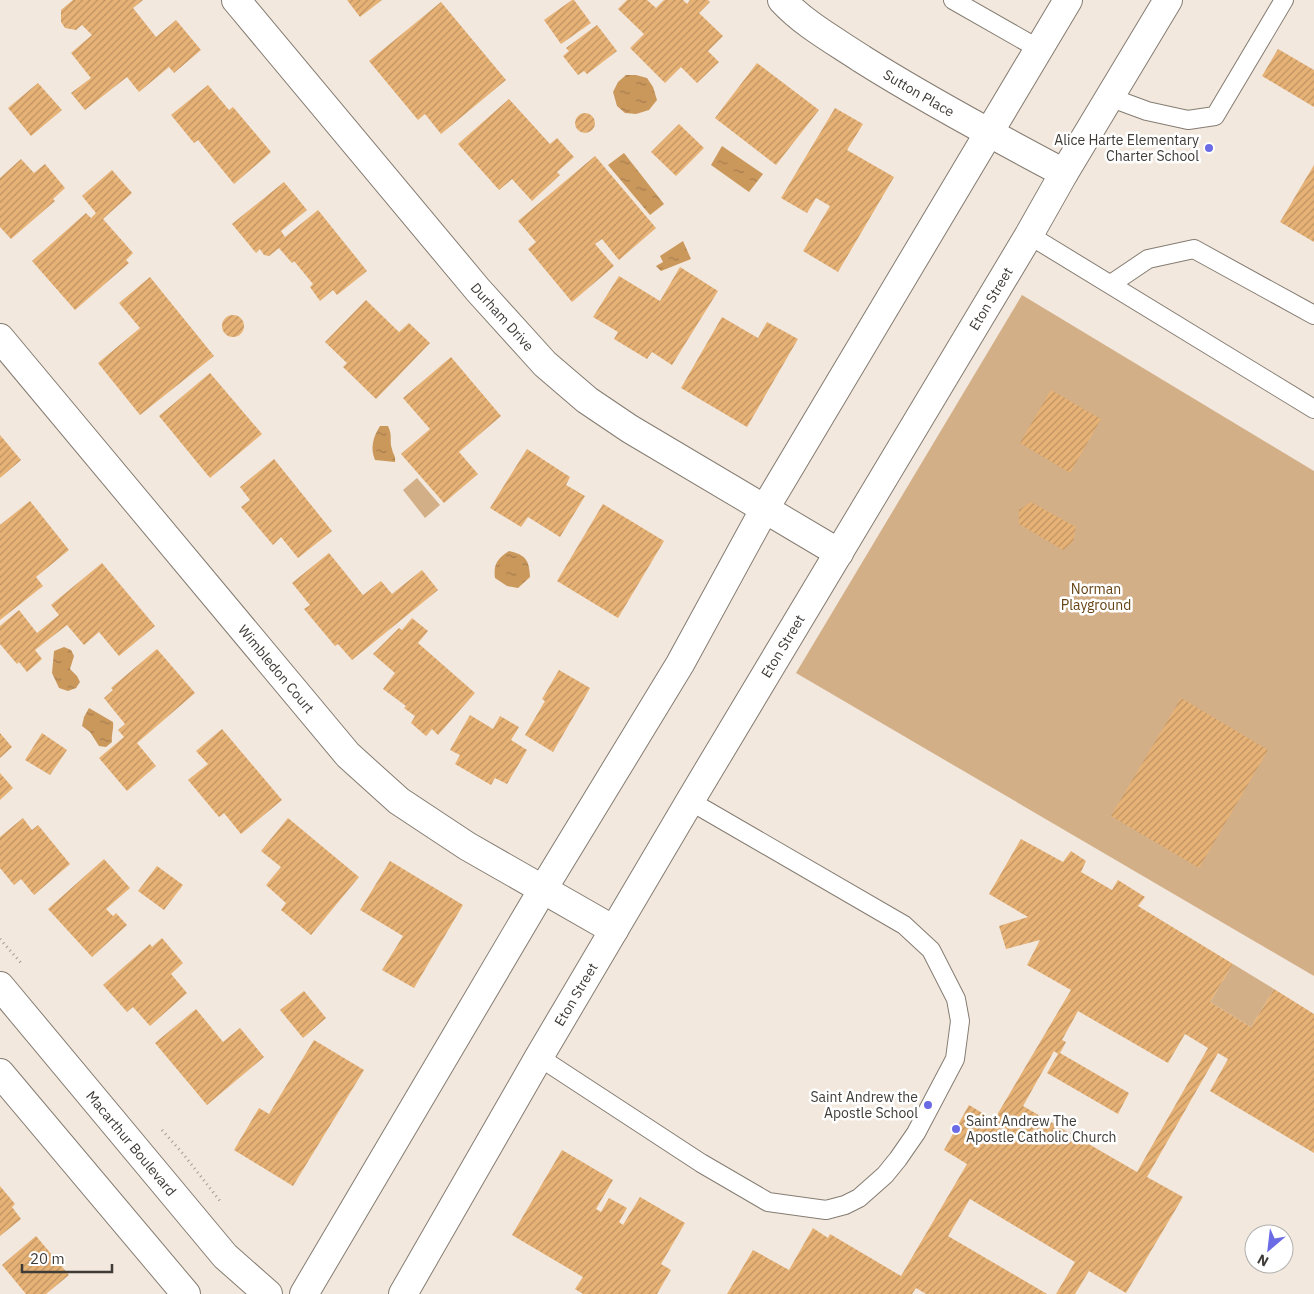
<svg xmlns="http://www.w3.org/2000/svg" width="1314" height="1294" font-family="'IBM Plex Sans',sans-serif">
<defs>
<pattern id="water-ripples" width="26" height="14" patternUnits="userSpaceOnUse" patternTransform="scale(1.25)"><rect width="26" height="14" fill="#cb985c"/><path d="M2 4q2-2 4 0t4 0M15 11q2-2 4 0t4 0" fill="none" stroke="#a67d4d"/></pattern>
<pattern id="building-hatch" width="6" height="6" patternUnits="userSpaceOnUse" patternTransform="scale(1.25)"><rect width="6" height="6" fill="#e7b276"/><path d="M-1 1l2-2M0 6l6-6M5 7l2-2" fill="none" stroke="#bd9262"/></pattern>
</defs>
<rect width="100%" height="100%" fill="#f2e8dd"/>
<g fill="#d3af88">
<path d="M 1022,295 L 1314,471 L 1314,976 L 796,673 Z"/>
<path d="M 417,478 L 440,505 L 425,518 L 403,490 Z"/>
<path d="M 1233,964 L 1274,989 L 1251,1027 L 1210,1002 Z"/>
</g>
<g fill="url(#water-ripples)">
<path d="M 626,75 L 636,75 L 647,78 L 653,87 L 657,100 L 649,110 L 636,114 L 625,113 L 617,106 L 613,92 L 618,82 Z"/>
<path d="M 722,146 L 763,174 L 749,192 L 711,165 Z"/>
<path d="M 624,153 L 664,204 L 650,215 L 608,165 Z"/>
<path d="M 683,241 L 691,259 L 661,271 L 656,266 L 663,262 L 660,256 Z"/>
<path d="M 380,426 L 388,426 C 393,437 389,441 392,449 C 393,455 396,455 395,462 L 375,460 C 370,448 373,437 380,426 Z"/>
<path d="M 509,551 C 526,555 529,560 530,577 L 518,588 L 507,586 L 495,578 C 493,564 498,558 509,551 Z"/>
<path d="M 64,647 L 71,650 L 74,656 L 70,669 L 77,676 L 80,682 L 76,688 L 68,691 L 59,688 L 52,673 L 54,651 Z"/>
<path d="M 89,708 L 113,722 C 114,729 111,734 112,742 L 106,747 L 99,746 L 90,732 L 82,726 L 84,717 Z"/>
</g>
<g fill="url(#building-hatch)" fill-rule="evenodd">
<path d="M 73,0 L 143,0 L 133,8 L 156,37 L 176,20 L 201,50 L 174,73 L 169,67 L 139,92 L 127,77 L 85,110 L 71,93 L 91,78 L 71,53 L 92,35 L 82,25 L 76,30 L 65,28 L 61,22 L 61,10 Z"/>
<path d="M 347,0 L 382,0 L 360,17 Z"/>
<path d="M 572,0 L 574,0 L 591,23 L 561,44 L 544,20 Z"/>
<path d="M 627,0 L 647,0 L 656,8 L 664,0 L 683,0 L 687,4 L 690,0 L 708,0 L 710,2 L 699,13 L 723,36 L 708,51 L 719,62 L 697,83 L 681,67 L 665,83 L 630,48 L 644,34 L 618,9 Z"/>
<path d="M 441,2 L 506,80 L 441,134 L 425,114 L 418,120 L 369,61 Z"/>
<path d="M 597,25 L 617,51 L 587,74 L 584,71 L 578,75 L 563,56 L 569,51 L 566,48 Z"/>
<path d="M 1278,49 L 1314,70 L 1314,107 L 1262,76 Z"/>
<path d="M 757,63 L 819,110 L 776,165 L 715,118 Z"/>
<path d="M 38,83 L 62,110 L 31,136 L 8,108 Z"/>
<path d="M 208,85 L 229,110 L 233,107 L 271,152 L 234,184 L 198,140 L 194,143 L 171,115 Z"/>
<path d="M 509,99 L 550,144 L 557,138 L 574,157 L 557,172 L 560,175 L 532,201 L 512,179 L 499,190 L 458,144 Z"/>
<path d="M 835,108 L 863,124 L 847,150 L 894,177 L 838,272 L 803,251 L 830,206 L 816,198 L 807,213 L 781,198 Z"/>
<circle cx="585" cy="123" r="10"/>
<path d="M 679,124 L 704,148 L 676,176 L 651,152 Z"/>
<path d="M 595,156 L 656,228 L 619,260 L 602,239 L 595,244 L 614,266 L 572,302 L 528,249 L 536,242 L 518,221 Z"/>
<path d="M 21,159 L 34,173 L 45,164 L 65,188 L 53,199 L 55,201 L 11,239 L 0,227 L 0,178 Z"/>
<path d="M 1314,165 L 1314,242 L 1280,222 Z"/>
<path d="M 112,170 L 132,193 L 103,219 L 133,253 L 126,260 L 129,263 L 75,310 L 32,261 L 86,213 L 91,218 L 96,213 L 82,196 Z"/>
<path d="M 284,182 L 307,210 L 281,231 L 285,237 L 318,210 L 367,271 L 337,295 L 333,290 L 320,301 L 310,287 L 313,284 L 294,261 L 292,263 L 279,248 L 269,256 L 264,255 L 260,249 L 256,253 L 232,224 Z"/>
<path d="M 680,267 L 718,291 L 672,365 L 652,352 L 647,359 L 614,339 L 618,332 L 593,317 L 619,276 L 660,301 Z"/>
<path d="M 150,277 L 214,356 L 140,415 L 98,363 L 140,328 L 119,303 Z"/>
<path d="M 366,300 L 399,332 L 409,323 L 430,343 L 376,399 L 343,367 L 347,363 L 325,342 Z"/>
<circle cx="233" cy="326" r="11"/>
<path d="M 722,317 L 758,338 L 767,322 L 798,339 L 747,427 L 681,388 Z"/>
<path d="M 451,357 L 501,416 L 459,452 L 478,474 L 444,503 L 401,454 L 430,429 L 403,398 Z"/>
<path d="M 210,373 L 262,434 L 210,478 L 159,416 Z"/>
<path d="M 1051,390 L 1101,419 L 1070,473 L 1020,443 Z"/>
<path d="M 0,435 L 21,460 L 0,478 Z"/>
<path d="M 527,449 L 570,477 L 566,485 L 585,496 L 560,537 L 528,517 L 521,527 L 490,508 Z"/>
<path d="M 274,459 L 332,531 L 298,558 L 281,537 L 273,545 L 241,507 L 250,500 L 240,487 Z"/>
<path d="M 30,501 L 69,550 L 36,577 L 43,586 L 0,620 L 0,525 Z"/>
<path d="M 1031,502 L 1076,527 L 1073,542 L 1063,550 L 1019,524 L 1019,510 Z"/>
<path d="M 603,504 L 664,541 L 618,618 L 557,581 Z"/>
<path d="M 329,553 L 363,595 L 381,581 L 392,594 L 422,570 L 438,590 L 352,660 L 338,644 L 335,646 L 304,609 L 310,605 L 292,583 Z"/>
<path d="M 102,563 L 155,626 L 119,656 L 99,632 L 84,645 L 67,625 L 35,650 L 42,659 L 27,672 L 19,662 L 17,664 L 0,644 L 0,626 L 19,610 L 37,633 L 59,615 L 51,605 Z"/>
<path d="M 412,618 L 428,631 L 418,643 L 475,693 L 438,735 L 432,729 L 426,736 L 411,723 L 415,716 L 404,708 L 406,706 L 383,689 L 395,673 L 373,654 L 399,628 L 402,630 Z"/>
<path d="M 157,649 L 195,693 L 137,743 L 156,766 L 127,791 L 99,758 L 124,737 L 118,730 L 125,724 L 104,698 L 113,690 L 111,688 Z"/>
<path d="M 559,670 L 590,688 L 553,752 L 525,735 L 545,701 L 542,699 Z"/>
<path d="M 1181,698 L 1268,750 L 1199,868 L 1111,816 Z"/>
<path d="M 470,715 L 493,729 L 500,716 L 519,727 L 511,740 L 527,750 L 507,784 L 495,778 L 491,785 L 455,764 L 460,755 L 450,750 Z"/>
<path d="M 222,729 L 282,800 L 241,834 L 224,813 L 219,817 L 188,780 L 208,764 L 196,751 Z"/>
<path d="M 0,733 L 12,747 L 0,758 Z"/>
<path d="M 42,733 L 67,750 L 50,775 L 25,760 Z"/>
<path d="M 0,773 L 13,788 L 0,800 Z"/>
<path d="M 23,818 L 32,830 L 38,825 L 70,864 L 34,895 L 21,879 L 14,885 L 0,868 L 0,837 Z"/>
<path d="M 288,818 L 359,877 L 311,935 L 281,910 L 286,903 L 266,885 L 281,867 L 261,851 Z"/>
<path d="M 1021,839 L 1063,862 L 1071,851 L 1086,861 L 1081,872 L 1112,890 L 1118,880 L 1145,897 L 1138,906 L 1233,964 L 1210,1002 L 1251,1027 L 1274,989 L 1314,1014 L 1314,1153 L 1210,1091 L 1228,1059 L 1218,1053 L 1147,1177 L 1183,1197 L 1126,1293 L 1089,1271 L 1075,1294 L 1056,1294 L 1075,1262 L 970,1199 L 948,1236 L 1047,1294 L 926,1294 L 916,1288 L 912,1294 L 727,1294 L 753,1250 L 789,1270 L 813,1228 L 828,1238 L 830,1234 L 901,1276 L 967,1164 L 944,1150 L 969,1105 L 994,1120 L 1071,990 L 1027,965 L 1040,940 L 1006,949 L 999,926 L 1028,917 L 989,894 ZM 1078,1011 L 1168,1063 L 1185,1034 L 1208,1048 L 1137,1172 L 1023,1106 L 1054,1051 L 1058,1054 L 1047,1073 L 1118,1114 L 1129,1093 L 1060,1053 L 1066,1042 L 1062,1040 Z"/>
<path d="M 104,859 L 130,888 L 106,909 L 113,916 L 116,913 L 127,925 L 92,957 L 48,909 Z"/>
<path d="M 390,861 L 463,905 L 414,988 L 382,970 L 403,936 L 360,910 Z"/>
<path d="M 157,866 L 183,885 L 164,910 L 138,891 Z"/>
<path d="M 162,938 L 183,963 L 171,974 L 187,993 L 150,1026 L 133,1007 L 127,1012 L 103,985 L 150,944 L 152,947 Z"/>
<path d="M 304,991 L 326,1018 L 303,1038 L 280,1010 Z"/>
<path d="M 196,1009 L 223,1042 L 240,1028 L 264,1057 L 207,1105 L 155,1043 Z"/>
<path d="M 314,1040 L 364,1070 L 293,1186 L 234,1150 L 259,1108 L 269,1114 Z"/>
<path d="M 562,1150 L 613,1180 L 596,1209 L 601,1212 L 609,1198 L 627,1208 L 619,1222 L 623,1225 L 640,1197 L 685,1223 L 661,1264 L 671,1270 L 657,1294 L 583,1294 L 575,1289 L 583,1277 L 512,1235 Z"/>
<path d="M 0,1186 L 15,1204 L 12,1207 L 21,1219 L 0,1236 Z"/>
<path d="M 36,1236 L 69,1275 L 46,1294 L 26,1294 L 2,1265 Z"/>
</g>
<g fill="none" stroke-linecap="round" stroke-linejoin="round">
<defs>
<g id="service">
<path d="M 953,0 L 1039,49"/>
<path d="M 1109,97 L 1147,111 L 1188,120 L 1215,116 L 1284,0"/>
<path d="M 1029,235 L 1314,409"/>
<path d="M 1111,284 L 1148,259 L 1194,249 L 1314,315"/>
<path d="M 539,1057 L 701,1163 L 768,1202 L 826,1210 L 845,1205 L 859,1198 L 885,1175 L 898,1159 L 916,1133 L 955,1059 L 960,1021 L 956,999 L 931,950 L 904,925 L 690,801"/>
</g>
<g id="minor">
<path id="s1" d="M 236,0 L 478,290 L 545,364 L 587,400 L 630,429 L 839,553"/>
<path id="s2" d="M 782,0 C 804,24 835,41 862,59 C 927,100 996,137 1064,173"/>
<path id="s3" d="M 0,338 L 348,755 L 399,801 L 467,846 L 614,930"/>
<path d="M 304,1294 L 543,889 L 680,664 L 764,510 L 1068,0"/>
<path id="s4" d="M 403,1294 L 539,1057 L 690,801 L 1029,235 L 1064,173 L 1168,0"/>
</g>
<g id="tertiary">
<path id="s5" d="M 0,986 L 225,1256 L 268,1294"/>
<path d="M 0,1073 L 186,1294"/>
</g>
</defs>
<use href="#service" stroke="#857c72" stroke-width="20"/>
<use href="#minor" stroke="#857c72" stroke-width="30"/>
<use href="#tertiary" stroke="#857c72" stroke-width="30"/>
<g stroke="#a49c94" stroke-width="3" stroke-dasharray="1 4" stroke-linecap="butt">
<path d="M 0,939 L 21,963"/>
<path d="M 162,1130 L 184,1155 L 220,1201"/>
</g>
<use href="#service" stroke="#fff" stroke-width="18"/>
<use href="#minor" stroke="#fff" stroke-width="28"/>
<use href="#tertiary" stroke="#fff" stroke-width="28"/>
</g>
<g fill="#6b6be5" stroke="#fff" stroke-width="2">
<circle cx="1209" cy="148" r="5"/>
<circle cx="928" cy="1105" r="5"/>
<circle cx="956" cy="1129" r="5"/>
</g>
<g text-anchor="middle" stroke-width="5" stroke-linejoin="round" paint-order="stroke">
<g font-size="14" fill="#3f3b37" stroke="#fff">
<text dy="5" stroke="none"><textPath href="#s2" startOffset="166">Sutton Place</textPath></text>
<text dy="5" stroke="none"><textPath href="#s4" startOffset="1156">Eton Street</textPath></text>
<text dy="5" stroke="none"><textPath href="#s1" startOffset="414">Durham Drive</textPath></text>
<text dy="5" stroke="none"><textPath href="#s4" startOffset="751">Eton Street</textPath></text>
<text dy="5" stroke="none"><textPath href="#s3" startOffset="431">Wimbledon Court</textPath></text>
<text dy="5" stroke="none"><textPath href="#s4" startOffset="346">Eton Street</textPath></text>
<text dy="5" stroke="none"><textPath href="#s5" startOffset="205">Macarthur Boulevard</textPath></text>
</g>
<g font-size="14" fill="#3f3b37" stroke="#fff" text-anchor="end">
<text x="1199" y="145">Alice Harte Elementary<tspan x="1199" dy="16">Charter School</tspan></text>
<text x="918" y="1102">Saint Andrew the<tspan x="918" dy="16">Apostle School</tspan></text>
<text x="966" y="1126" text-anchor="start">Saint Andrew The<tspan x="966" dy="16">Apostle Catholic Church</tspan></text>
</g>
<g font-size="14" fill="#664314" stroke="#fff">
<text x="1096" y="594">Norman<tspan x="1096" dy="16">Playground</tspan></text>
</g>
</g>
<g transform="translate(1269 1249) rotate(208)"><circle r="24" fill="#ffffff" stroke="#b2b1af"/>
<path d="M0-4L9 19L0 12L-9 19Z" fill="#6b6be5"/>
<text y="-8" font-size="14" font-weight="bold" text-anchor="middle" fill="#3f3b37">N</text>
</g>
<path d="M22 1264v8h90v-8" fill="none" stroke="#3f3b37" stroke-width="2.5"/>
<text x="30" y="1264" font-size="15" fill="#3f3b37" stroke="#ffffff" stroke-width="4" paint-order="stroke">20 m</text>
</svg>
